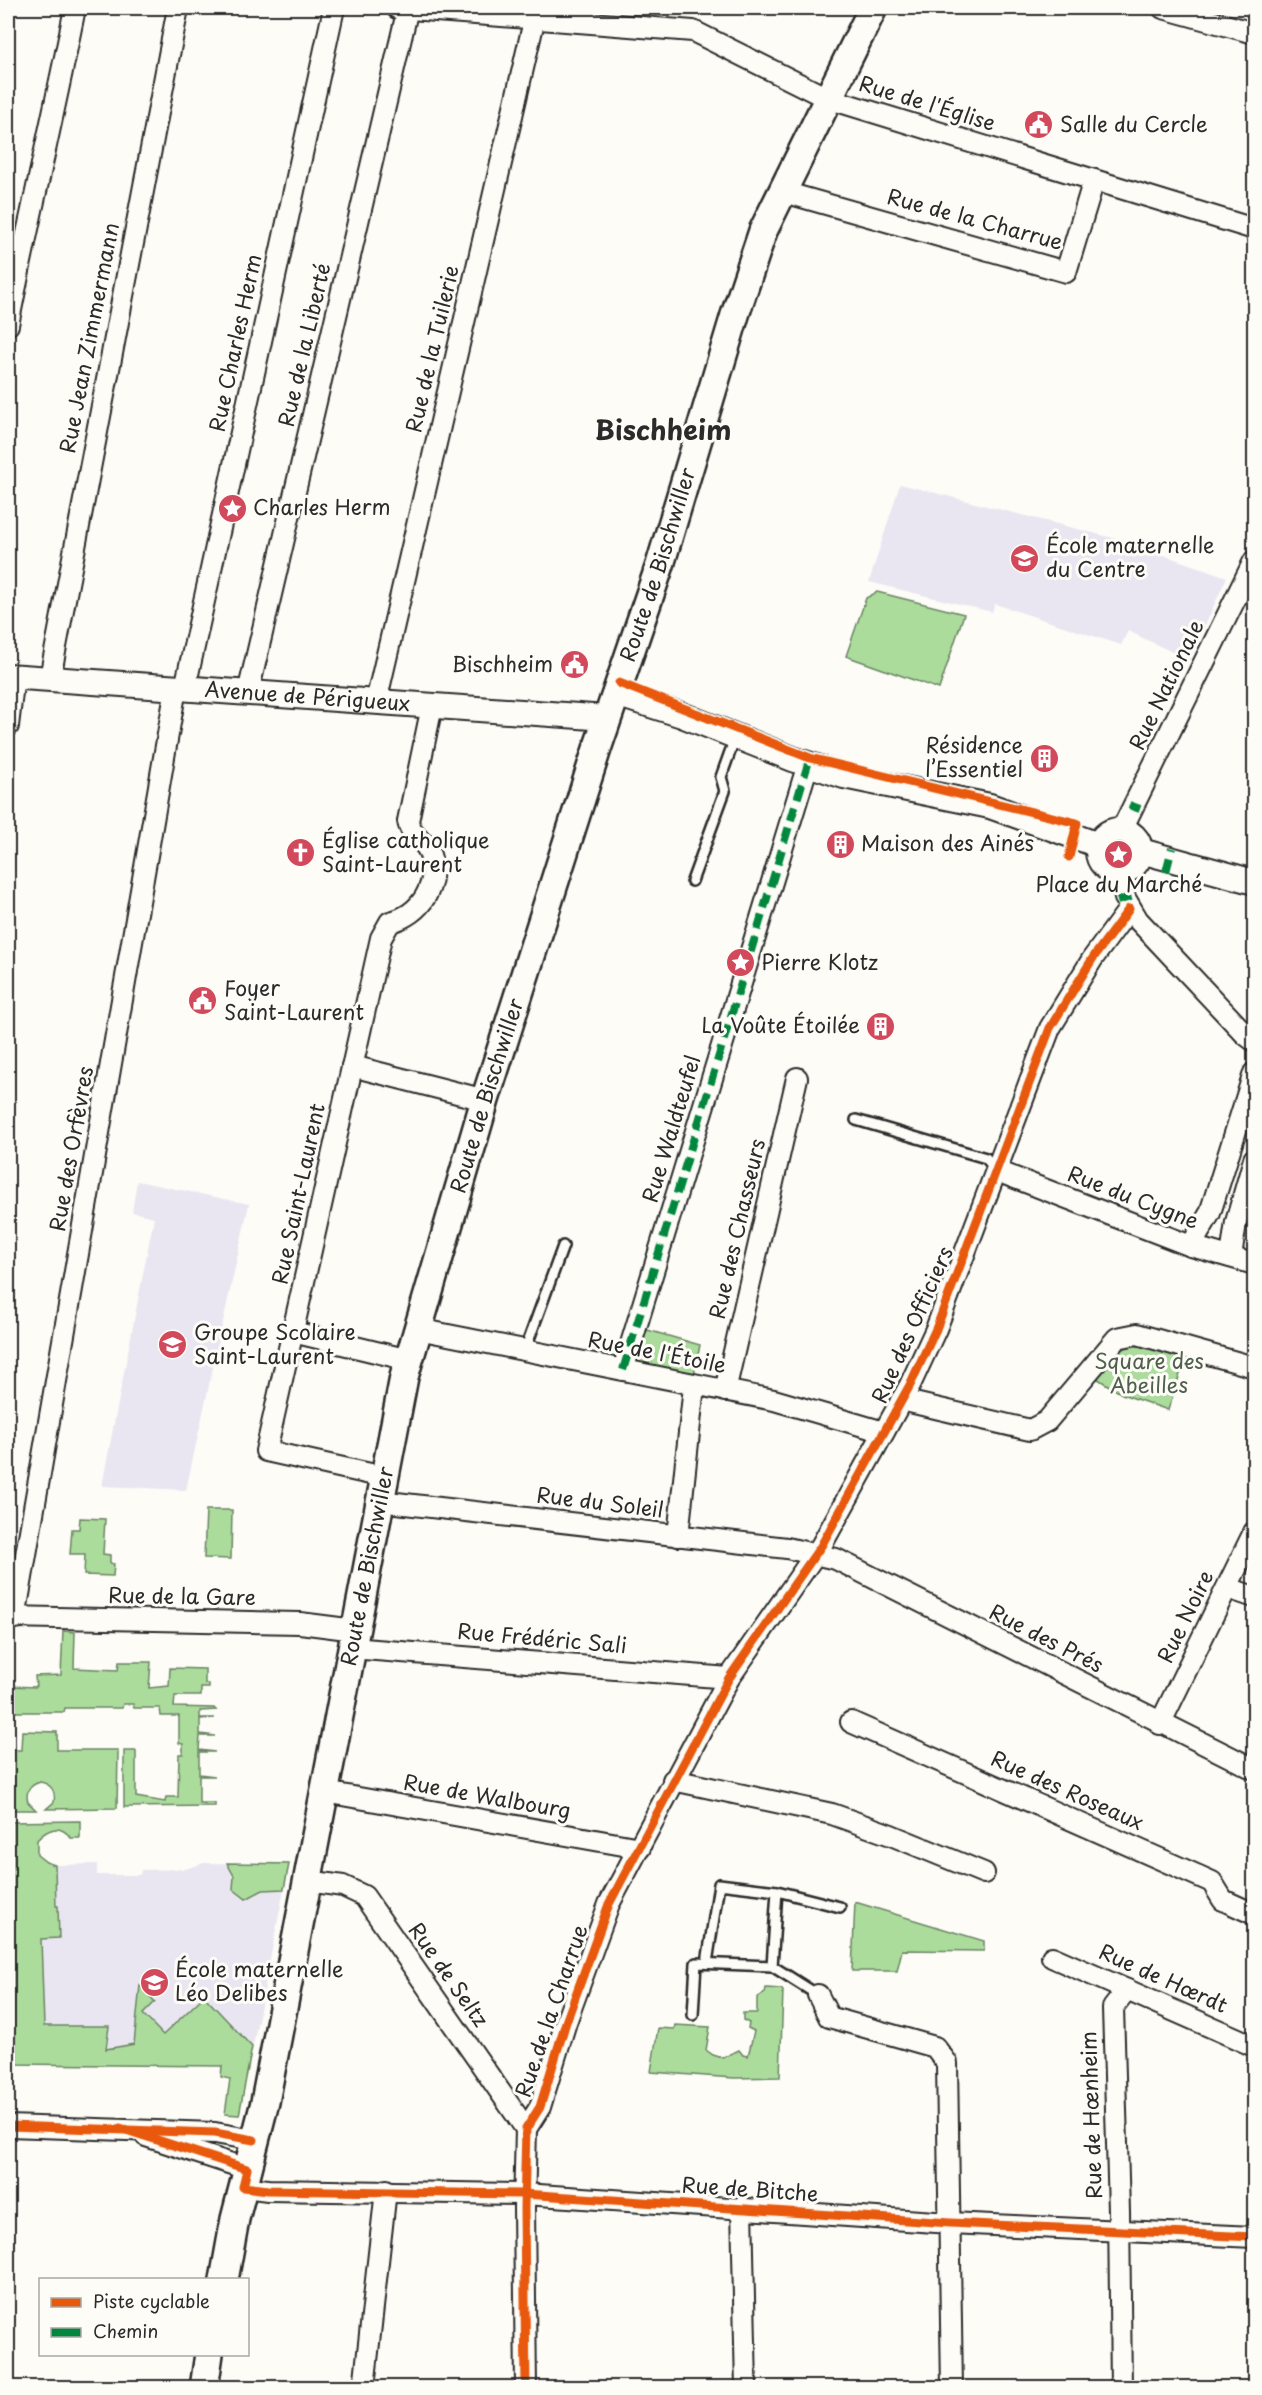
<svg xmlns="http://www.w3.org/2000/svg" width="1262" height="2395" font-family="'Playpen Sans',sans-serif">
<rect width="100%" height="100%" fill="#fdfcf7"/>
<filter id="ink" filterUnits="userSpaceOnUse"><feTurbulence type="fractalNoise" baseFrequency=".0167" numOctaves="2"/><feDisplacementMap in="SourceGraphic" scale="12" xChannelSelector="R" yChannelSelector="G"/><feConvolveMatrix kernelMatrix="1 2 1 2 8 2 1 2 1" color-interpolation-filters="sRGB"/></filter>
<g filter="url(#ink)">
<g fill="#eae6f1">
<path d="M 900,484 L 1117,539 L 1227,577 L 1189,660 L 1128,631 L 1121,645 L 995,604 L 992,612 L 869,582 Z"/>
<path d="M 137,1181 L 249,1204 L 186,1490 L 102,1486 L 154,1217 L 132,1212 Z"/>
<path d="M 204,1863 L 289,1864 L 249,2066 L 45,2065 L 41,1938 L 58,1938 L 55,1865 L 97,1864 L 97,1875 L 140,1875 L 141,1870 L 185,1869 Z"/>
</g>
<g fill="#abdc9c" stroke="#6b8464" stroke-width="1.5">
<path d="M 877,592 L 964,614 L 939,689 L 846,656 L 866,598 Z"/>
<path d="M 644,1329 L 700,1345 L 693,1380 L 632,1366 Z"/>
<path d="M 1130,1344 L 1186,1356 L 1168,1410 L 1122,1394 L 1095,1377 L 1117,1353 Z"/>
<path d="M 206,1510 L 232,1510 L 231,1559 L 204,1558 Z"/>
<path d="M 80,1518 L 105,1519 L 103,1554 L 110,1555 L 110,1563 L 114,1564 L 113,1576 L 84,1575 L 85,1554 L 70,1554 L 72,1529 L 79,1529 Z"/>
<path d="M 63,1631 L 75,1632 L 74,1668 L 118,1670 L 119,1662 L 151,1662 L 149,1688 L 169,1686 L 170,1668 L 205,1669 L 205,1684 L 209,1684 L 209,1688 L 201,1688 L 201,1696 L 175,1696 L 174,1707 L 214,1708 L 216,1710 L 200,1711 L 200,1718 L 215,1718 L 200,1719 L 200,1734 L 215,1736 L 200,1736 L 199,1750 L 215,1752 L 199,1752 L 199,1774 L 215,1776 L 199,1776 L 199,1803 L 215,1803 L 215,1806 L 124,1807 L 124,1751 L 136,1751 L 136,1797 L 165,1802 L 166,1797 L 178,1797 L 179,1754 L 183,1754 L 183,1744 L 179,1743 L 179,1716 L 161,1716 L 160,1708 L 134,1708 L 133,1704 L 123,1704 L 122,1708 L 65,1708 L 64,1712 L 15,1712 L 14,1708 L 8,1708 L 8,1686 L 36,1687 L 35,1676 L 61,1675 Z"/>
<path d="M 22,1731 L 57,1732 L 57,1750 L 118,1750 L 117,1808 L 46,1809 L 54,1802 C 56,1791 51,1784 40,1782 C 30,1785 25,1792 28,1802 L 36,1810 L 8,1810 L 8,1750 L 21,1750 Z"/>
<path d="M 80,1821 L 80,1838 L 71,1838 C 60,1823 47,1829 37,1840 L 37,1855 L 46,1862 L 55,1865 L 56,1906 L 58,1906 L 59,1938 L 41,1939 L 44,2026 L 109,2026 L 106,2049 L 134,2044 L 140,1985 L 155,2002 L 143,2014 L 163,2035 L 204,1996 L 252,2047 L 239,2115 L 225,2114 L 230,2079 L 221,2077 L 222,2066 L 8,2064 L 8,1822 Z"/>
<path d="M 227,1863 L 289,1864 L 284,1889 L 263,1890 L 246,1899 L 233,1889 L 234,1876 Z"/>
<path d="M 855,1902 L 984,1941 L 984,1951 L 902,1950 L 897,1971 L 852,1971 Z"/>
<path d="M 766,1988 L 781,1989 L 783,1991 L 780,2077 L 734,2078 L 651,2072 L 658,2028 L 674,2029 L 675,2025 L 710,2027 L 706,2050 L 713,2055 L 723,2058 L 739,2050 L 743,2055 L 748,2056 L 754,2031 L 748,2028 L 749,2023 L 743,2020 L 743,2013 L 757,2013 L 757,1998 L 765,1993 Z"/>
</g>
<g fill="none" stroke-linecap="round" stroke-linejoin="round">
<defs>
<g id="service">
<path d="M 692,881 L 725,791 L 721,777 L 735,738"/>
<path d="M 856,1120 L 986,1158 L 996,1170"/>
<path d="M 525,1350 L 563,1246"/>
<path d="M 707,1963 L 719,1884 L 777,1891 L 840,1907"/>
<path d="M 772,1966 L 777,1891"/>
<path d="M 693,2015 L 696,1963 L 772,1966 L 818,1995"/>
</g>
<g id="minor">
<path d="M 397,8 L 693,31 L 827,98 L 1254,229"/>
<path d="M 1163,8 L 1254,33"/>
<path d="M 780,191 L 1066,272 L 1094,180"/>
<path d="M 8,325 C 29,219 54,114 75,8"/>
<path d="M 50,678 L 178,8"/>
<path d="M 185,688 L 334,8"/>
<path d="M 248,693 L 408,8"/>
<path d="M 376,702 L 537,8"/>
<path d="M 8,726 L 14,676"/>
<path d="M 1122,829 L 1254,561"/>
<path d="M 1120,872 L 1125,898 L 1138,920 L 1246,1035 L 1254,1041"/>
<path d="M 352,1066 L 485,1100"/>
<path d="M 997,1171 L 1191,1246 L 1254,1264"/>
<path d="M 1191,1246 L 1210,1213 L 1254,1073"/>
<path d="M 1231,1257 L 1236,1222 L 1254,1159"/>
<path d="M 418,1329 L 774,1400 L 884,1432"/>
<path d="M 293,1332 L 409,1360"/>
<path d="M 623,1370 L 808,764"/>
<path d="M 725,1391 L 797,1078"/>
<path d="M 901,1400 L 1030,1430 L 1047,1421 L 1117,1338 L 1137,1334 L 1254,1367"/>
<path d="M 384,1477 L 266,1451 L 381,938 L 390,922 C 421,915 441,883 429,852 C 424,839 410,835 408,821 L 432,706"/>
<path d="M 379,1501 L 787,1548 L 836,1559 L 1254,1769"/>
<path d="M 678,1536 L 694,1386"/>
<path d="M 1228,1588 L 1254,1597"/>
<path d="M 8,1617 L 300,1623 L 355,1630"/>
<path d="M 15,1618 L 176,688"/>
<path d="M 351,1648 L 729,1678"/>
<path d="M 851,1722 L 1212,1882 L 1223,1900 L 1254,1914"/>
<path d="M 1160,1724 L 1254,1532"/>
<path d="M 673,1780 L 832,1814 L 891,1835 L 984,1873"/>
<path d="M 325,1792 L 640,1848"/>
<path d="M 308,1881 L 343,1886 L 364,1896 L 526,2129"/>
<path d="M 1052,1957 L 1254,2046"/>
<path d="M 818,1995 L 829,2017 L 935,2047 L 947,2063 L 952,2388"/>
<path d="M 8,2126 L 215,2133 L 254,2140"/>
<path d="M 146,2136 L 247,2169"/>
<path d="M 243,2187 L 268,2190 L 524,2194 L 950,2223 L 1254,2237"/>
<path d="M 742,2207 L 746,2388"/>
<path d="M 364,2388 L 386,2190"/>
<path d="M 526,2388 L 524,2208 L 526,2129 L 540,2107 L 566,2022 L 609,1904 L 729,1678 L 821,1546 L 910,1385 L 936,1329 L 1050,1028 L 1093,958 L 1129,909"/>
<path d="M 1121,2388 L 1119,2211 L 1113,2008 L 1127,1990"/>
</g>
<g id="tertiary">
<path id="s1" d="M 8,676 L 607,718"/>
<path d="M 616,694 L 682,715 L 793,759 L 844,776 L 990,806 L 1090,842 L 1098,847"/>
<circle cx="1119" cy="851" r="21"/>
<path d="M 1141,851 L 1254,882"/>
</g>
<g id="secondary">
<path id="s2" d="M 224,2280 L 235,2219 L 265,2102 L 404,1377 L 485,1100 L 597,749 L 660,565 L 735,315 L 763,231 L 873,8"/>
<path d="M 204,2388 L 209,2354"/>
</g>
</defs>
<use href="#service" stroke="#2b2b2b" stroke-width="14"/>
<use href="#minor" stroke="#2b2b2b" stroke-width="24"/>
<use href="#tertiary" stroke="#2b2b2b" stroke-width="28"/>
<use href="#secondary" stroke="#2b2b2b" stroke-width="32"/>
<use href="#service" stroke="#fdfcf7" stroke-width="9"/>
<use href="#minor" stroke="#fdfcf7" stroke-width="20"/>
<use href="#tertiary" stroke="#fdfcf7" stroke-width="24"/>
<use href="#secondary" stroke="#fdfcf7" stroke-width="27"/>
<g stroke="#00873e" stroke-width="8" stroke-dasharray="15 8" stroke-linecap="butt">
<path d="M 1129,805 L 1140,809"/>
<path d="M 1166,872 L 1172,848"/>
<path d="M 1117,901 L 1134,896"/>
<path d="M 623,1370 L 808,764"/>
</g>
<defs>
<g id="cycleway">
<path d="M 619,683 L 810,758 L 1077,823 L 1069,857"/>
<path d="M 8,2126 L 215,2133 L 254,2140"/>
<path d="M 120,2128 L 247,2169 L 243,2187 L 268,2190 L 524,2194 L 950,2223 L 1254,2237"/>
<path d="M 526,2388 L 524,2208 L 526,2129 L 540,2107 L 566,2022 L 609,1904 L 729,1678 L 821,1546 L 910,1385 L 936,1329 L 1050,1028 L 1093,958 L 1129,909"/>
</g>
</defs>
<use href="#cycleway" stroke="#fdfcf7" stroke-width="13"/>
<use href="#cycleway" stroke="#e8590c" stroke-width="9"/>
</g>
</g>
<defs>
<symbol id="civic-disc" viewBox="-11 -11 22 22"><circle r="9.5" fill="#d1495b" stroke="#fdfcf7"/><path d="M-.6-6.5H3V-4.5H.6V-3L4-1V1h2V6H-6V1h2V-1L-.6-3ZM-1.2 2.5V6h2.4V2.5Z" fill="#fff"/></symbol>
<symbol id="sight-disc" viewBox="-11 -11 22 22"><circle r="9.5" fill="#d1495b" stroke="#fdfcf7"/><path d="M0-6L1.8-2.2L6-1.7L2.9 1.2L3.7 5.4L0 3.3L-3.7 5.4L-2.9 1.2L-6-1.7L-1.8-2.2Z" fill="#fff"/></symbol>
<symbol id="school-disc" viewBox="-11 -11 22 22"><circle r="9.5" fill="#d1495b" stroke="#fdfcf7"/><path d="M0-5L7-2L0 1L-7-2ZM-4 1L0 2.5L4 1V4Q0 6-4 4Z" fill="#fff"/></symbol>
<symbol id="building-disc" viewBox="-11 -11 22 22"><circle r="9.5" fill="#d1495b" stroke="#fdfcf7"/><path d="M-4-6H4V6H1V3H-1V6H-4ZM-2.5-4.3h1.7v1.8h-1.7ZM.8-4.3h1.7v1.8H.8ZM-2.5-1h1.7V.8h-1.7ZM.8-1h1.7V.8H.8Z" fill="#fff"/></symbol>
<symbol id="church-disc" viewBox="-11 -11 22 22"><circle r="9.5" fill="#d1495b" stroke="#fdfcf7"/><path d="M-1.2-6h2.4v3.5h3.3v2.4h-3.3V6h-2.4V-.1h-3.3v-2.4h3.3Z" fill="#fff"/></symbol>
</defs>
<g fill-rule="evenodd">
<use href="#civic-disc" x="1022" y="108" width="33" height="33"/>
<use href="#sight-disc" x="216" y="492" width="33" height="33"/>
<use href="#school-disc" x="1008" y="542" width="33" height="33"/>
<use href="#civic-disc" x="558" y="648" width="33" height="33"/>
<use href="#building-disc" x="1028" y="742" width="33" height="33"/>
<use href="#building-disc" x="824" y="828" width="33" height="33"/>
<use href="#church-disc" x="284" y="836" width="33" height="33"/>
<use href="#sight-disc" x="1102" y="838" width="33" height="33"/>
<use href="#sight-disc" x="724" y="946" width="33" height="33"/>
<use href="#civic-disc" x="186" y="984" width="33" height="33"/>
<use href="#building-disc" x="864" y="1010" width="33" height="33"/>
<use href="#school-disc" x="156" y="1328" width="33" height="33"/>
<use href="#school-disc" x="138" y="1966" width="33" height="33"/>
</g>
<g text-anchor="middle" stroke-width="6" stroke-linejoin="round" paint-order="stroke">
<g font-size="21" fill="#2b2b2b" stroke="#fdfcf7">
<text transform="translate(927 104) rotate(17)" y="7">Rue de l'Église</text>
<text transform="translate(975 220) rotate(15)" y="7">Rue de la Charrue</text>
<text transform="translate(90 338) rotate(-79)" y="7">Rue Jean Zimmermann</text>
<text transform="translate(236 343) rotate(-78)" y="7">Rue Charles Herm</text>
<text transform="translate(305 345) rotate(-77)" y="7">Rue de la Liberté</text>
<text transform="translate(433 349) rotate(-77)" y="7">Rue de la Tuilerie</text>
<text dy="7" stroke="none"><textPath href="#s2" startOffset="1772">Route de Bischwiller</textPath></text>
<text transform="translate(1167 685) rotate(-64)" y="7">Rue Nationale</text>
<text dy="7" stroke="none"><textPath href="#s1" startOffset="300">Avenue de Périgueux</textPath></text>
<text dy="7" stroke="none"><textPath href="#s2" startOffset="1214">Route de Bischwiller</textPath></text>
<text transform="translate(672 1129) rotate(-73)" y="7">Rue Waldteufel</text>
<text transform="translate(72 1149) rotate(-80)" y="7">Rue des Orfèvres</text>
<text transform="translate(299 1194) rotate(-78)" y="7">Rue Saint-Laurent</text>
<text transform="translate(1133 1198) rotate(21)" y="7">Rue du Cygne</text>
<text transform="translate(738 1229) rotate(-77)" y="7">Rue des Chasseurs</text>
<text transform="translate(913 1325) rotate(-66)" y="7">Rue des Officiers</text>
<text transform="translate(657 1353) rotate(11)" y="7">Rue de l'Étoile</text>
<text transform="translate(600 1503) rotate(7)" y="7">Rue du Soleil</text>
<text dy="7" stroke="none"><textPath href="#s2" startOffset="728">Route de Bischwiller</textPath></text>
<text transform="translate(182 1597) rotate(1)" y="7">Rue de la Gare</text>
<text transform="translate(1186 1617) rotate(-64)" y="7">Rue Noire</text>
<text transform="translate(542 1639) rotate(5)" y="7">Rue Frédéric Sali</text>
<text transform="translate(1046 1639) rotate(27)" y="7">Rue des Prés</text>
<text transform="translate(1067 1791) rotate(24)" y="7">Rue des Roseaux</text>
<text transform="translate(487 1797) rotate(10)" y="7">Rue de Walbourg</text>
<text transform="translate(448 1975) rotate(55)" y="7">Rue de Seltz</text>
<text transform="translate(1163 1979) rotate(24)" y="7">Rue de Hœrdt</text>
<text transform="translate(552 2011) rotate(-71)" y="7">Rue de la Charrue</text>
<text transform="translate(1092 2115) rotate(-92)" y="7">Rue de Hœnheim</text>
<text transform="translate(750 2190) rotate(4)" y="7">Rue de Bitche</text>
</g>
<g font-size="21" fill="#2b2b2b" stroke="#fdfcf7" text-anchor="start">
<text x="1060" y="132">Salle du Cercle</text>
<text x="253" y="515">Charles Herm</text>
<text x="1046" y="553">École maternelle<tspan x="1046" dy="24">du Centre</tspan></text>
<text x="553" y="672" text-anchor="end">Bischheim</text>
<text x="1023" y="753" text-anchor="end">Résidence<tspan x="1023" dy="24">l’Essentiel</tspan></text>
<text x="322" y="848">Église catholique<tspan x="322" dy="24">Saint-Laurent</tspan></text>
<text x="861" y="851">Maison des Ainés</text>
<text x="1119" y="892" text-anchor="middle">Place du Marché</text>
<text x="761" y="970">Pierre Klotz</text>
<text x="224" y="996">Foyer<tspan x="224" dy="24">Saint-Laurent</tspan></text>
<text x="860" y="1033" text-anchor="end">La Voûte Étoilée</text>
<text x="194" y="1340">Groupe Scolaire<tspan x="194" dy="24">Saint-Laurent</tspan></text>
<text x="175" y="1977">École maternelle<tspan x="175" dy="24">Léo Delibes</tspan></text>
</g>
<g font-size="21" fill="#51604d" stroke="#fdfcf7">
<text x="1149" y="1369">Square des<tspan x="1149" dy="24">Abeilles</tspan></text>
</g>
<g font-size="27" font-weight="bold" fill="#2b2b2b" stroke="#fdfcf7">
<text x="663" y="440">Bischheim</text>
</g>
</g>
<rect width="1262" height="2395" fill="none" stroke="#fdfcf7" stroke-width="30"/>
<rect x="15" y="15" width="1232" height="2365" fill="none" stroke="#2b2b2b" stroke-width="2" filter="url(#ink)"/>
<rect x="39" y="2278" width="210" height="78" fill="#fdfcf7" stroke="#a9a8a5" stroke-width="1.5"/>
<rect x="51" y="2298" width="30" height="9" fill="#e8590c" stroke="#a9a8a5" stroke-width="1.5"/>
<text x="93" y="2308" font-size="18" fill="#2b2b2b">Piste cyclable</text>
<rect x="51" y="2328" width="30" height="9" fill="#00873e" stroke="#a9a8a5" stroke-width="1.5"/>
<text x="93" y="2338" font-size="18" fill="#2b2b2b">Chemin</text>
</svg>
